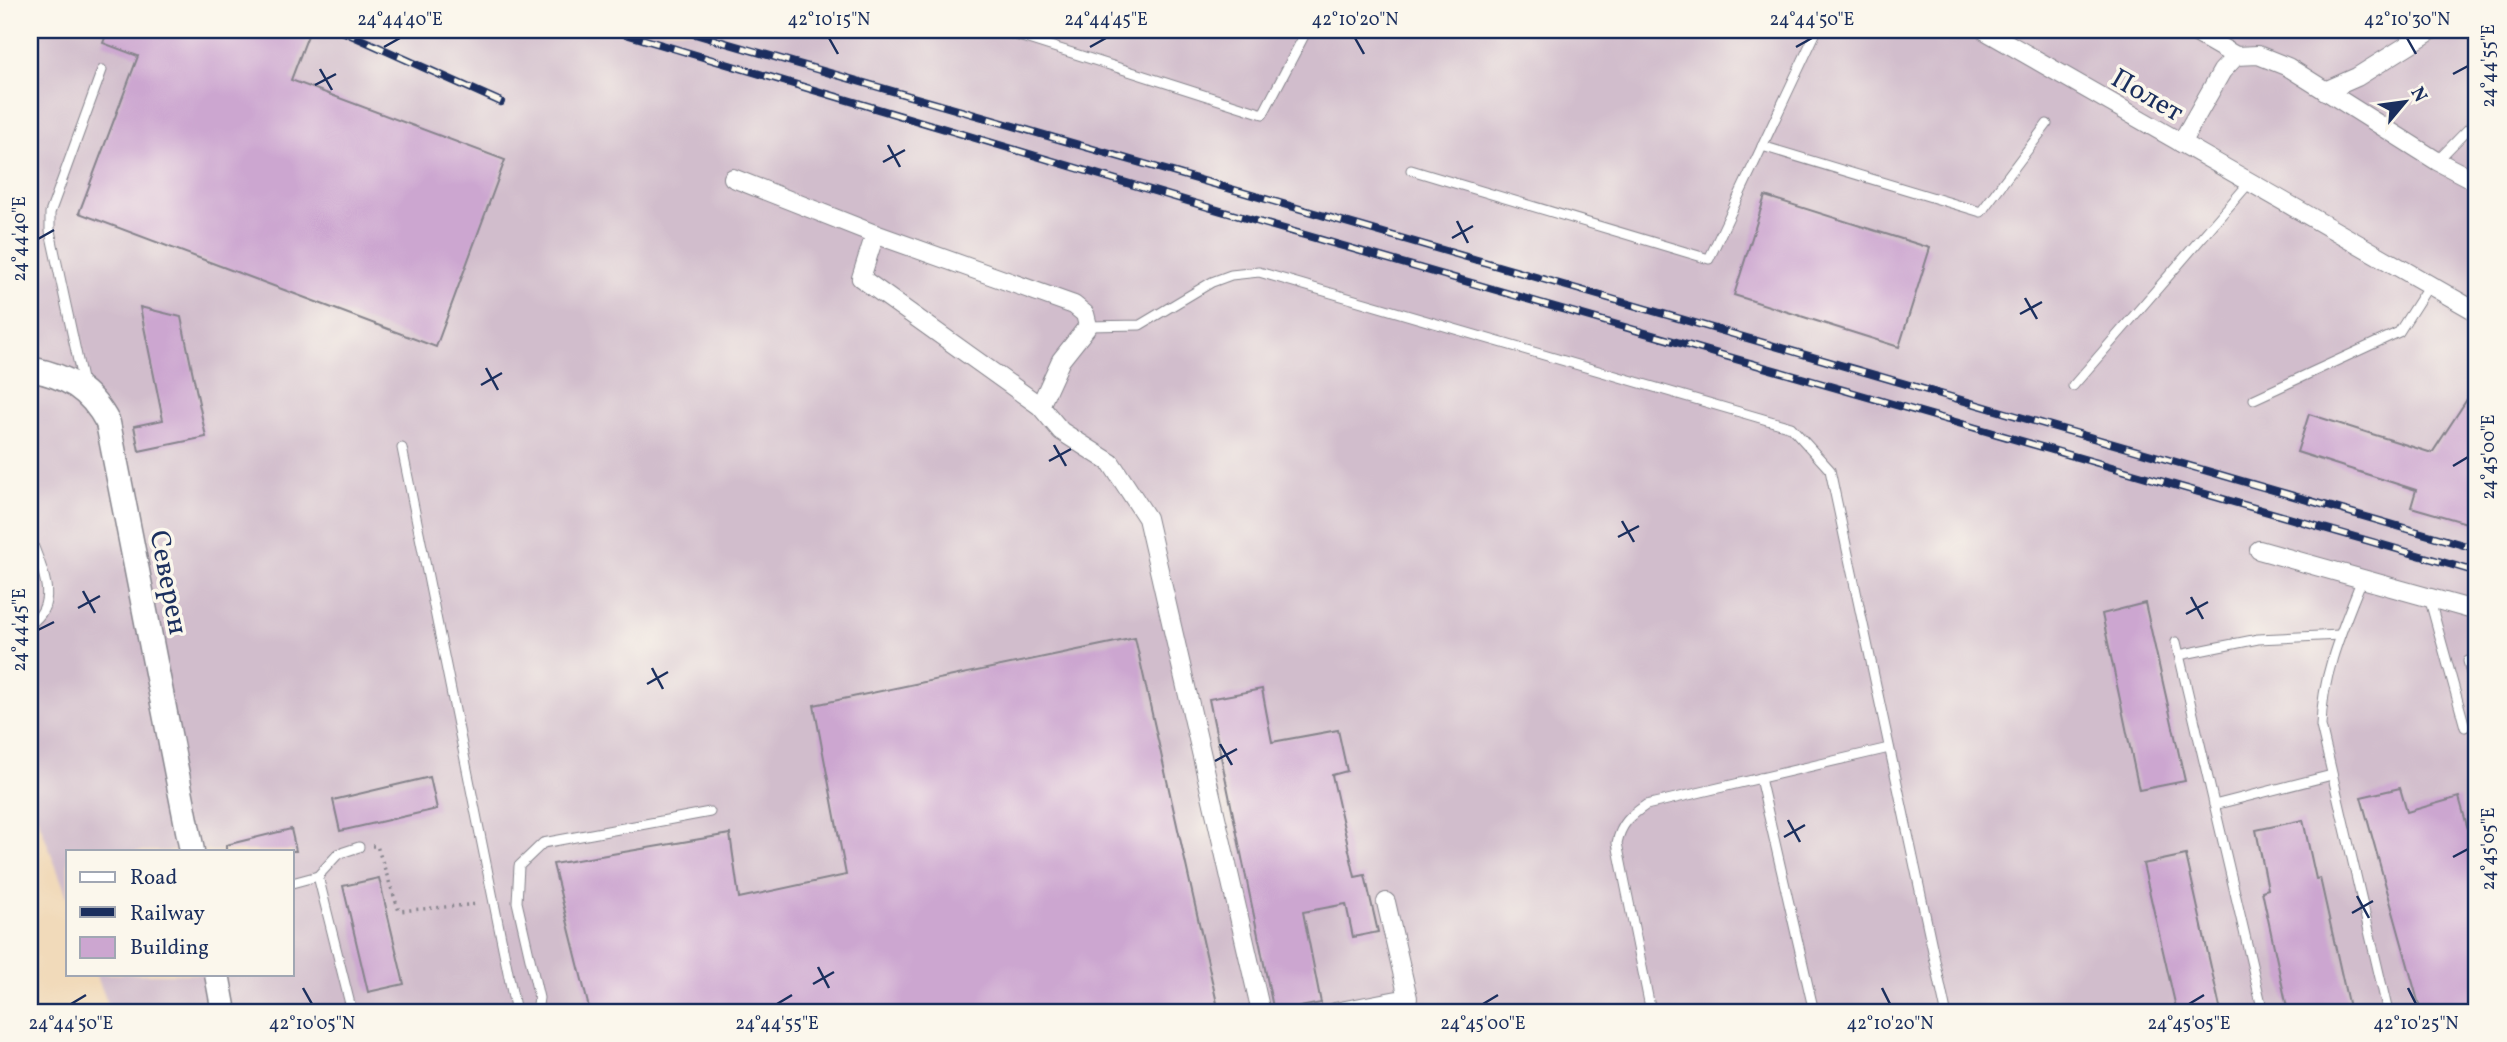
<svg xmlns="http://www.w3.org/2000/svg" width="2507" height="1042" font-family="Vollkorn,serif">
<rect width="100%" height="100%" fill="#fbf7ec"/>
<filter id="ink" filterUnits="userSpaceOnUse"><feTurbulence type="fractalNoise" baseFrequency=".0143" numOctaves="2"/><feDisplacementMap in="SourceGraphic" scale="14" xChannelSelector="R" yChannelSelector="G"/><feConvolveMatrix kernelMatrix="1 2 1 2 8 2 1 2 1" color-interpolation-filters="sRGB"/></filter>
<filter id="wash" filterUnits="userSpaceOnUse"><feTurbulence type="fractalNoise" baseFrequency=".00686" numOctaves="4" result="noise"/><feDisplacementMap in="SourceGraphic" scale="28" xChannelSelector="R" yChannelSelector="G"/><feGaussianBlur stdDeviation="1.57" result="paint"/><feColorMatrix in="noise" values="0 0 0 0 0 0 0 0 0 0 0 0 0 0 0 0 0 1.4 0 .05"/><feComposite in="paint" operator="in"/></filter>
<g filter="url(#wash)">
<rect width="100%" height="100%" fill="#f1daba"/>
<path fill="#d1bdcc" d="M 30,30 L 2477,30 L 2477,1012 L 111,1012 L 96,974 L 292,974 L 292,851 L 68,851 L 68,899 L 30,797 Z"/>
<g id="blocks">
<g fill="#cca6d0">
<path d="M 108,30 L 310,30 L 291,80 L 505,160 L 436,347 L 79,213 L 138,56 L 103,43 Z"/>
<path d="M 1765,196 L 1930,248 L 1899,347 L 1734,295 Z"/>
<path d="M 140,307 L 181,317 L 206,437 L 139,451 L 134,426 L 163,420 Z"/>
<path d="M 2477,384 L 2477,526 L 2411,507 L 2416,490 L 2297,452 L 2309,414 L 2432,453 Z"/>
<path d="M 2145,603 L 2185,781 L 2139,790 L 2102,614 Z"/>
<path d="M 1135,638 L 1219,1012 L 590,1012 L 553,864 L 730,834 L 739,898 L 846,875 L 814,705 Z"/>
<path d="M 1262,689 L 1272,742 L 1338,730 L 1347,771 L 1332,775 L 1355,877 L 1365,875 L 1378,932 L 1353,937 L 1346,904 L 1303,912 L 1321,1003 L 1274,1012 L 1209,699 Z"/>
<path d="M 430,777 L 437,809 L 340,831 L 333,800 Z"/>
<path d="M 2400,788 L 2407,812 L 2459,797 L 2477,862 L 2477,1012 L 2421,1012 L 2361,797 Z"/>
<path d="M 2303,820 L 2316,879 L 2320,878 L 2350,1012 L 2288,1012 L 2262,891 L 2268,889 L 2256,830 Z"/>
<path d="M 291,829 L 296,851 L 226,851 L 226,845 Z"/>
<path d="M 2186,855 L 2221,1012 L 2177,1012 L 2143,864 Z"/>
<path d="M 379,878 L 404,984 L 368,992 L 343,886 Z"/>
</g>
</g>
</g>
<g filter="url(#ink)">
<use href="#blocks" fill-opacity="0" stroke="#86848c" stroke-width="2"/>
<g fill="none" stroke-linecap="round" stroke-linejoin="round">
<defs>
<g id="service">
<path d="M 1000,30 L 1263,114 L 1307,30"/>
<path d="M 1182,35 L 1184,30"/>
<path d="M 1762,146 L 1981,212 L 2047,124"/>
<path d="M 2437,161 L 2477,120"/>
<path d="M 1411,170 L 1709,259 L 1817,30"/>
<path d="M 1088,326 L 1140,325 L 1212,282 L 1231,275 L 1259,272 L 1791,427 L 1830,470 L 1946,1012"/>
<path d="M 83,384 L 50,231 L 50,213 L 102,70"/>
<path d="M 2073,386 L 2250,182"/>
<path d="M 2254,399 L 2399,332 L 2429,285"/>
<path d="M 402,448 L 516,1012"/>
<path d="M 30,537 C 40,565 62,603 30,624"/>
<path d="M 2362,579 C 2343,627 2322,674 2321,726 L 2388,1012"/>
<path d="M 2429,597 L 2465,727"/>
<path d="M 2176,642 L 2263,1012"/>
<path d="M 2179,655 L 2258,639 L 2340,635"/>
<path d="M 2468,661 L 2477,698"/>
<path d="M 1760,778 L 1814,1012"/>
<path d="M 2214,805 L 2332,775"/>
<path d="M 318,876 L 338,854 L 359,847"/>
<path d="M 292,883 L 318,876 L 352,1012"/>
<path d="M 537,1012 L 539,998 L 517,902 L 519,866 L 543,843 L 710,812"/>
<path d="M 1651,1012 L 1617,843 C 1621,824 1630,816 1646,805 L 1889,748"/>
</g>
<g id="minor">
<path d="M 1984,30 L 2477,312"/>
<path d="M 2191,30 L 2236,56"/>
<path d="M 2325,91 L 2357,77 L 2432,30"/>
<path d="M 2181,143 L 2222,71 L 2236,56 L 2258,55 L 2288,67 L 2437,161 L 2477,182"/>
<path d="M 733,178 L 875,234 L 861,278 L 1040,406 L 1061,431 L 1111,463 L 1147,518 L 1261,1012"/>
<path d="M 875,234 L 1074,305 L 1085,314 L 1088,326 L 1061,360 L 1040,406"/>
<path d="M 2259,550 L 2477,611"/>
<path d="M 1335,1012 L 1408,998 L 1386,902"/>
</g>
<g id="secondary">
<path d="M 30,369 C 67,376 90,389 108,423 L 192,851"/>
<path d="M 217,974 L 224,1012"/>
</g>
</defs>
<use href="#service" stroke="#86848c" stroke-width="11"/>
<use href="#minor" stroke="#86848c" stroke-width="20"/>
<use href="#secondary" stroke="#86848c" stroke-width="27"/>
<path stroke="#86848c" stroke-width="3.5" stroke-dasharray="2 5" stroke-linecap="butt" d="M 372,846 L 377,846 L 399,911 L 479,904"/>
<use href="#service" stroke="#fff" stroke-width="9"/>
<use href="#minor" stroke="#fff" stroke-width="18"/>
<use href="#secondary" stroke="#fff" stroke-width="24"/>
<defs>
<g id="rail">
<path d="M 340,30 L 501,102"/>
<path d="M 612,30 L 1221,211 L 2477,572"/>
<path d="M 681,30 L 2477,549"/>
</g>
</defs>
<use href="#rail" stroke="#1b2f5e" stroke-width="8"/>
<use href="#rail" stroke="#fbf7ec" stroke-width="5" stroke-dasharray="16" stroke-linecap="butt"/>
</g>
</g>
<path fill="none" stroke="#1b2f5e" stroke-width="2.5" d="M 829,38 L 838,54M 1355,38 L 1364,54M 2407,38 L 2416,54M 384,47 L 400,38M 1090,47 L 1106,38M 1796,47 L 1812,38M 320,69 L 332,90M 2453,74 L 2468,66M 315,85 L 336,74M 888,145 L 900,167M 883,162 L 905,150M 1457,221 L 1468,243M 1452,238 L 1473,226M 38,239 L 54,230M 2025,298 L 2037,319M 2020,314 L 2042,302M 486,368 L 498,390M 481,385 L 502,373M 1054,445 L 1066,466M 1049,461 L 1071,449M 2453,466 L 2468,457M 1622,521 L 1634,542M 1618,537 L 1639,526M 83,591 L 95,613M 2191,597 L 2203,619M 78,608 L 100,596M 2186,614 L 2208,602M 38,630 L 54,622M 652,668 L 663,689M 647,684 L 668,672M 1220,744 L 1232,765M 1215,761 L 1237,749M 1788,820 L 1800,842M 1784,837 L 1805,825M 2453,857 L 2468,849M 2357,896 L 2369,918M 2352,913 L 2373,901M 818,967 L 829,988M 813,984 L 834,972M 303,988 L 312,1004M 1882,988 L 1890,1004M 2408,988 L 2416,1004M 71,1004 L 86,995M 777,1004 L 792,995M 1483,1004 L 1498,995M 2189,1004 L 2204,995"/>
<g text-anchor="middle" stroke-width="7" stroke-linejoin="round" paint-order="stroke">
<g font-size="28" fill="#1b2f5e" stroke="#fbf7ec">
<text transform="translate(2148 94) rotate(30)" y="10">Полет</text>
<text transform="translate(170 582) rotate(79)" y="10">Северен</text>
</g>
</g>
<rect width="2507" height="1042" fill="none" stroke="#fbf7ec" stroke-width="77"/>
<rect x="66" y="850" width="228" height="126" fill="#fbf7ec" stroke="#a1a7b3" stroke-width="2"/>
<rect x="80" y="872" width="35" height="10" fill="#ffffff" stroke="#a1a7b3" stroke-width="2"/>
<text x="130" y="884" font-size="21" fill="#1b2f5e">Road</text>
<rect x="80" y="907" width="35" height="10" fill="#1b2f5e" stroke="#a1a7b3" stroke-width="2"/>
<text x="130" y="920" font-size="21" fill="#1b2f5e">Railway</text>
<rect x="80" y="937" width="35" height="21" fill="#cca6d0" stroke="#a1a7b3" stroke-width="2"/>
<text x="130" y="954" font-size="21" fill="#1b2f5e">Building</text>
<g transform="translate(2405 102) rotate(61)" stroke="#fbf7ec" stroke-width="5" paint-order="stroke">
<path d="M0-5L12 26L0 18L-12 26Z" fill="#1b2f5e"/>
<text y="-10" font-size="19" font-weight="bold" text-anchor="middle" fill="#1b2f5e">N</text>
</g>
<rect x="38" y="38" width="2430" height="966" fill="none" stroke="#1b2f5e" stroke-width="2.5"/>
<g font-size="18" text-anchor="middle" fill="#1b2f5e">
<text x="400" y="25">24°44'40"E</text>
<text x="829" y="25">42°10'15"N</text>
<text x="1106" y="25">24°44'45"E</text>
<text x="1355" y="25">42°10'20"N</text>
<text x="1812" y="25">24°44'50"E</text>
<text x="2407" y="25">42°10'30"N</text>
<text transform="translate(2488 66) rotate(-90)" y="6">24°44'55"E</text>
<text transform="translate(19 239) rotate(-90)" y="6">24°44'40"E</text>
<text transform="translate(2488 457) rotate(-90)" y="6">24°45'00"E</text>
<text transform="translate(19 630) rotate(-90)" y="6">24°44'45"E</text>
<text transform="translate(2488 849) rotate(-90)" y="6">24°45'05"E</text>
<text x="71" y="1029">24°44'50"E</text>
<text x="312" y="1029">42°10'05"N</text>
<text x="777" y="1029">24°44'55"E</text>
<text x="1483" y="1029">24°45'00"E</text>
<text x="1890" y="1029">42°10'20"N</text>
<text x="2189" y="1029">24°45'05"E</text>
<text x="2416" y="1029">42°10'25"N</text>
</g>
</svg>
